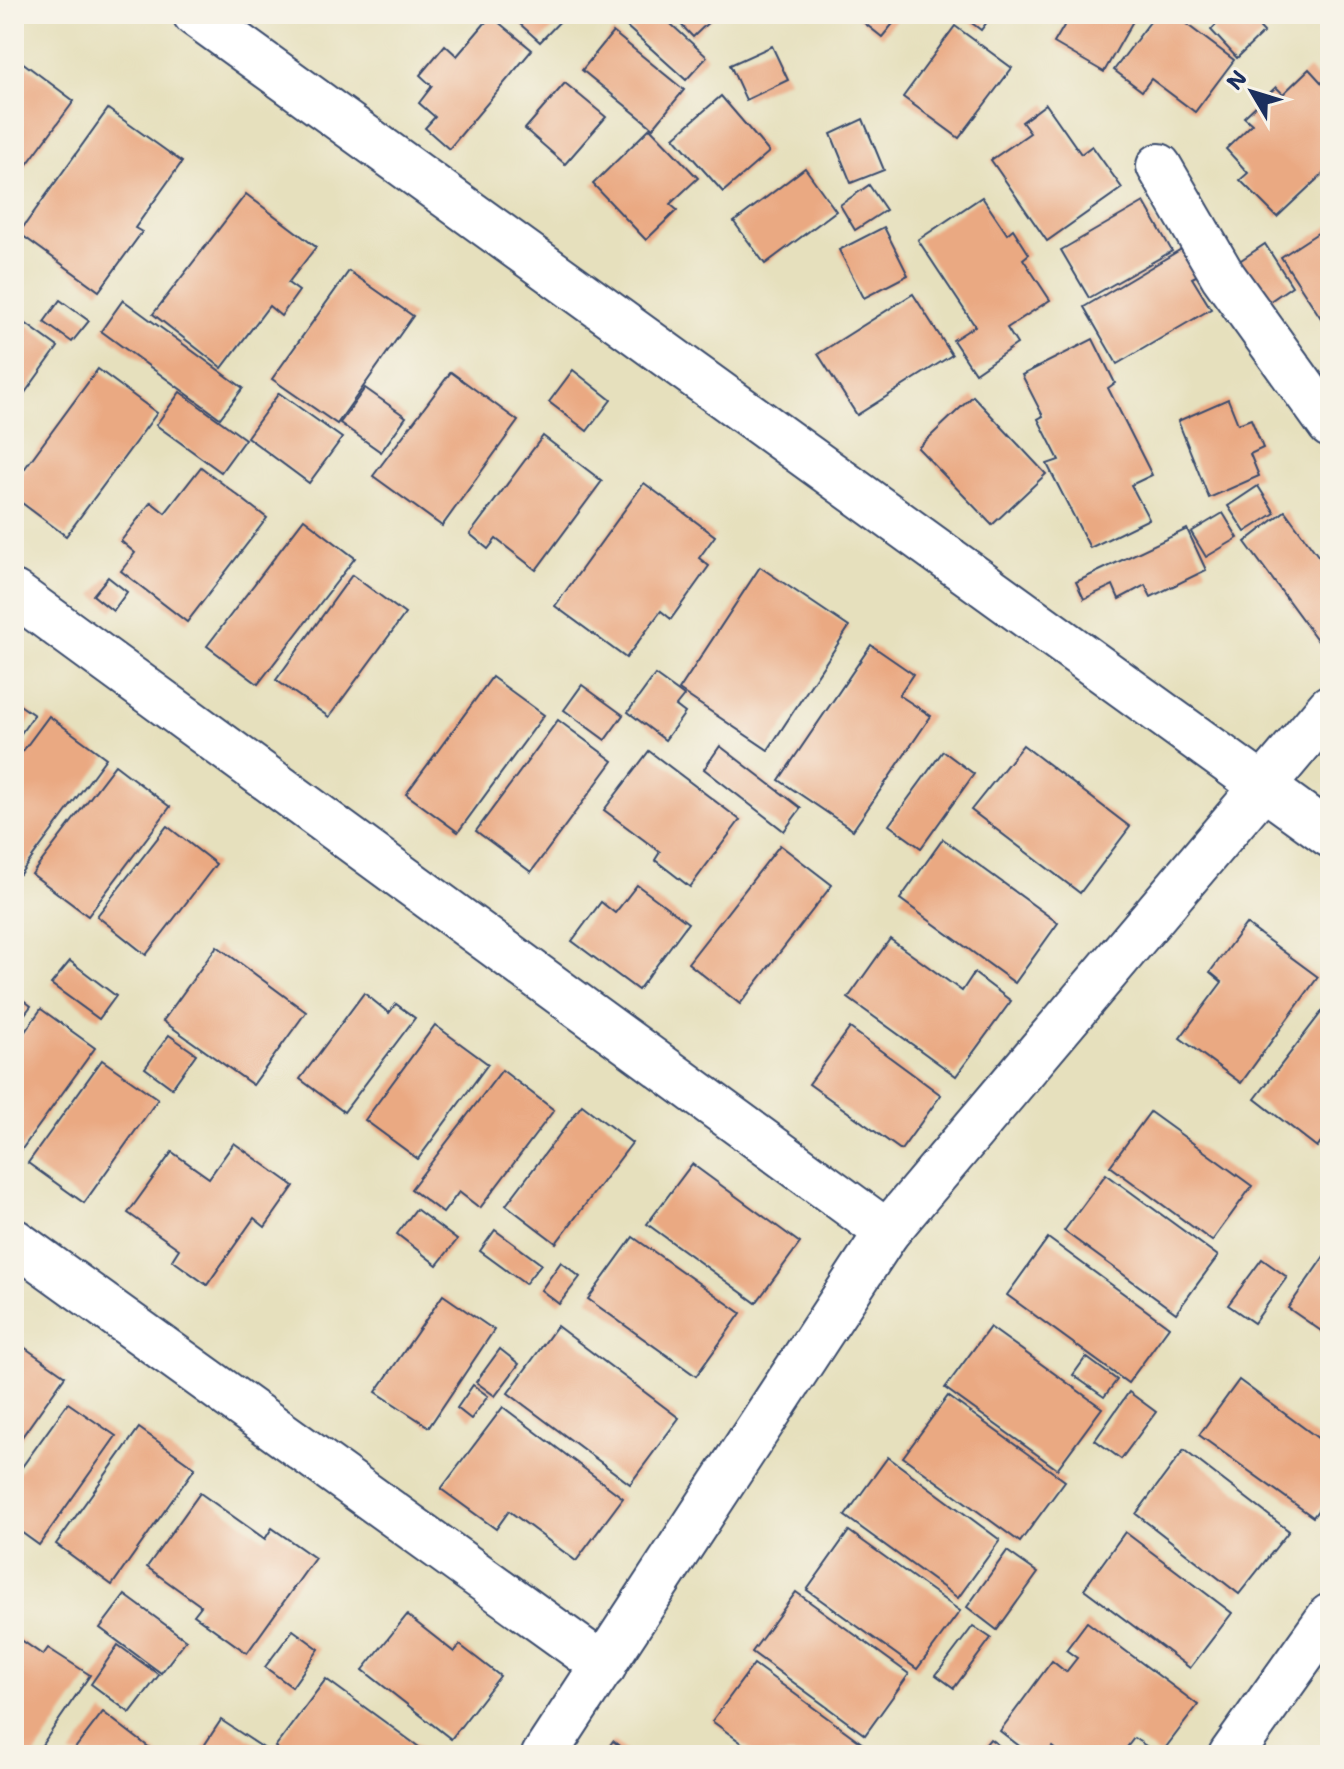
<svg xmlns="http://www.w3.org/2000/svg" width="1344" height="1769" font-family="'Shantell Sans',sans-serif">
<rect width="100%" height="100%" fill="#f7f3e8"/>
<filter id="ink" filterUnits="userSpaceOnUse"><feTurbulence type="fractalNoise" baseFrequency=".0125" numOctaves="2"/><feDisplacementMap in="SourceGraphic" scale="16" xChannelSelector="R" yChannelSelector="G"/><feConvolveMatrix kernelMatrix="1 2 1 2 8 2 1 2 1" color-interpolation-filters="sRGB"/></filter>
<filter id="wash" filterUnits="userSpaceOnUse"><feTurbulence type="fractalNoise" baseFrequency=".006" numOctaves="4" result="noise"/><feDisplacementMap in="SourceGraphic" scale="32" xChannelSelector="R" yChannelSelector="G"/><feGaussianBlur stdDeviation="1.8" result="paint"/><feColorMatrix in="noise" values="0 0 0 0 0 0 0 0 0 0 0 0 0 0 0 0 0 1.4 0 .05"/><feComposite in="paint" operator="in"/></filter>
<g filter="url(#wash)">
<rect width="100%" height="100%" fill="#e6e0bd"/>
<g id="blocks">
<g fill="#eaa982">
<path d="M 509,14 L 567,14 L 540,42 Z"/>
<path d="M 618,14 L 660,14 L 707,57 L 686,80 L 615,16 Z"/>
<path d="M 671,14 L 717,14 L 693,37 Z"/>
<path d="M 853,14 L 901,14 L 882,37 Z"/>
<path d="M 960,14 L 993,14 L 981,30 Z"/>
<path d="M 1071,14 L 1137,14 L 1104,72 L 1054,43 Z"/>
<path d="M 1156,14 L 1173,14 L 1234,60 L 1195,112 L 1151,79 L 1142,91 L 1114,70 Z"/>
<path d="M 1226,14 L 1247,14 L 1264,32 L 1237,58 L 1211,30 Z"/>
<path d="M 491,16 L 532,50 L 449,149 L 425,128 L 435,117 L 419,103 L 432,86 L 420,75 L 445,45 L 457,56 Z"/>
<path d="M 955,26 L 1012,68 L 959,138 L 903,97 Z"/>
<path d="M 613,32 L 684,90 L 653,128 L 582,70 Z"/>
<path d="M 772,46 L 788,80 L 746,100 L 730,65 Z"/>
<path d="M 14,56 L 74,101 L 14,182 Z"/>
<path d="M 1309,69 L 1330,92 L 1330,167 L 1277,217 L 1240,180 L 1248,173 L 1226,149 L 1252,124 L 1244,117 L 1276,87 L 1283,94 Z"/>
<path d="M 565,83 L 606,117 L 565,164 L 525,129 Z"/>
<path d="M 721,96 L 769,152 L 723,192 L 674,137 Z"/>
<path d="M 1046,104 L 1081,154 L 1092,146 L 1122,188 L 1047,241 L 991,160 L 1030,133 L 1022,122 Z"/>
<path d="M 108,109 L 182,162 L 135,228 L 142,232 L 99,291 L 19,233 Z"/>
<path d="M 863,119 L 884,170 L 851,183 L 831,134 Z"/>
<path d="M 650,128 L 698,178 L 670,204 L 677,210 L 646,240 L 593,184 Z"/>
<path d="M 805,168 L 836,211 L 765,264 L 734,222 Z"/>
<path d="M 869,185 L 886,210 L 855,230 L 840,205 Z"/>
<path d="M 246,194 L 316,247 L 288,283 L 299,291 L 281,316 L 269,306 L 222,368 L 153,314 Z"/>
<path d="M 982,197 L 1007,234 L 1013,229 L 1029,254 L 1023,259 L 1050,300 L 1007,328 L 1017,344 L 975,373 L 953,340 L 975,326 L 918,240 Z"/>
<path d="M 1144,202 L 1172,251 L 1089,298 L 1061,250 Z"/>
<path d="M 1330,225 L 1330,332 L 1281,257 Z"/>
<path d="M 884,227 L 908,275 L 864,298 L 839,250 Z"/>
<path d="M 1195,241 L 1210,269 L 1192,278 L 1211,309 L 1117,364 L 1084,307 Z"/>
<path d="M 1265,244 L 1292,286 L 1263,306 L 1235,264 Z"/>
<path d="M 349,271 L 413,316 L 337,424 L 272,379 Z"/>
<path d="M 913,294 L 952,355 L 857,415 L 818,354 Z"/>
<path d="M 60,300 L 89,321 L 72,342 L 44,322 Z"/>
<path d="M 123,300 L 243,388 L 220,418 L 101,331 Z"/>
<path d="M 14,315 L 58,347 L 14,408 Z"/>
<path d="M 1093,339 L 1115,383 L 1108,388 L 1152,475 L 1131,485 L 1149,519 L 1090,548 L 1047,464 L 1059,460 L 1038,419 L 1043,416 L 1022,375 Z"/>
<path d="M 98,369 L 157,413 L 66,536 L 14,497 L 14,483 Z"/>
<path d="M 573,370 L 611,400 L 587,431 L 549,402 Z"/>
<path d="M 451,372 L 518,421 L 442,526 L 373,476 Z"/>
<path d="M 365,388 L 406,417 L 381,452 L 340,423 Z"/>
<path d="M 180,392 L 245,439 L 221,472 L 156,425 Z"/>
<path d="M 279,393 L 342,438 L 309,483 L 247,437 Z"/>
<path d="M 973,396 L 1046,474 L 992,525 L 918,448 Z"/>
<path d="M 1228,399 L 1238,424 L 1251,419 L 1263,448 L 1250,454 L 1259,476 L 1209,498 L 1178,421 Z"/>
<path d="M 543,436 L 602,481 L 536,570 L 496,539 L 488,549 L 470,534 Z"/>
<path d="M 201,467 L 267,518 L 187,622 L 121,571 L 135,553 L 121,541 L 151,502 L 165,513 Z"/>
<path d="M 644,483 L 715,536 L 699,558 L 709,566 L 671,619 L 661,611 L 626,658 L 555,606 Z"/>
<path d="M 1258,486 L 1275,513 L 1245,532 L 1228,506 Z"/>
<path d="M 1285,511 L 1330,572 L 1330,638 L 1321,645 L 1245,542 Z"/>
<path d="M 1223,513 L 1238,538 L 1206,557 L 1191,532 Z"/>
<path d="M 304,519 L 355,558 L 258,684 L 207,646 Z"/>
<path d="M 1187,529 L 1206,570 L 1151,597 L 1145,585 L 1119,599 L 1113,585 L 1084,599 L 1076,582 Z"/>
<path d="M 760,567 L 849,627 L 768,750 L 679,690 Z"/>
<path d="M 352,575 L 405,614 L 329,717 L 276,680 Z"/>
<path d="M 108,577 L 127,592 L 113,611 L 93,595 Z"/>
<path d="M 871,645 L 913,674 L 899,695 L 931,716 L 853,830 L 779,780 Z"/>
<path d="M 655,675 L 684,696 L 676,706 L 685,713 L 665,740 L 628,712 Z"/>
<path d="M 492,677 L 544,715 L 458,832 L 406,794 Z"/>
<path d="M 582,685 L 623,715 L 605,740 L 564,710 Z"/>
<path d="M 14,701 L 34,715 L 14,743 Z"/>
<path d="M 49,716 L 106,758 L 20,874 L 14,869 L 14,763 Z"/>
<path d="M 558,720 L 613,761 L 531,872 L 476,831 Z"/>
<path d="M 1023,745 L 1130,827 L 1080,893 L 971,810 Z"/>
<path d="M 720,746 L 801,808 L 784,831 L 704,769 Z"/>
<path d="M 649,751 L 740,820 L 690,887 L 655,860 L 660,852 L 604,810 Z"/>
<path d="M 943,751 L 974,774 L 921,848 L 889,825 Z"/>
<path d="M 115,765 L 170,807 L 88,916 L 32,874 Z"/>
<path d="M 167,826 L 216,864 L 146,955 L 97,916 Z"/>
<path d="M 943,839 L 1058,923 L 1015,983 L 900,899 Z"/>
<path d="M 780,845 L 832,885 L 740,1004 L 688,963 Z"/>
<path d="M 637,885 L 688,923 L 638,990 L 572,941 L 601,902 L 615,913 Z"/>
<path d="M 1246,924 L 1318,977 L 1241,1083 L 1180,1038 L 1222,982 L 1210,972 Z"/>
<path d="M 890,939 L 962,991 L 974,973 L 1011,1001 L 956,1076 L 848,998 Z"/>
<path d="M 217,946 L 306,1012 L 253,1085 L 163,1021 Z"/>
<path d="M 70,961 L 116,996 L 99,1019 L 51,984 Z"/>
<path d="M 14,993 L 31,1006 L 14,1028 Z"/>
<path d="M 364,993 L 389,1013 L 396,1004 L 415,1018 L 344,1112 L 300,1079 Z"/>
<path d="M 1330,1001 L 1330,1130 L 1317,1147 L 1255,1099 Z"/>
<path d="M 41,1009 L 95,1048 L 17,1156 L 14,1047 Z"/>
<path d="M 435,1025 L 488,1064 L 418,1159 L 365,1120 Z"/>
<path d="M 850,1028 L 941,1095 L 901,1150 L 809,1084 Z"/>
<path d="M 169,1035 L 196,1054 L 172,1088 L 145,1068 Z"/>
<path d="M 102,1060 L 158,1099 L 84,1203 L 28,1163 Z"/>
<path d="M 502,1070 L 554,1110 L 480,1208 L 459,1192 L 443,1213 L 411,1189 Z"/>
<path d="M 582,1105 L 632,1143 L 556,1243 L 506,1205 Z"/>
<path d="M 1150,1112 L 1252,1186 L 1212,1241 L 1110,1166 Z"/>
<path d="M 234,1143 L 294,1186 L 265,1227 L 254,1218 L 207,1285 L 172,1260 L 179,1249 L 128,1213 L 172,1152 L 209,1178 Z"/>
<path d="M 692,1164 L 800,1243 L 756,1303 L 647,1224 Z"/>
<path d="M 1106,1174 L 1218,1256 L 1176,1313 L 1064,1231 Z"/>
<path d="M 416,1209 L 457,1240 L 437,1265 L 397,1234 Z"/>
<path d="M 495,1230 L 541,1264 L 525,1284 L 480,1251 Z"/>
<path d="M 633,1237 L 741,1313 L 696,1376 L 588,1299 Z"/>
<path d="M 1048,1238 L 1169,1327 L 1128,1383 L 1007,1295 Z"/>
<path d="M 1327,1252 L 1330,1254 L 1330,1337 L 1288,1308 Z"/>
<path d="M 1262,1259 L 1287,1277 L 1254,1323 L 1228,1305 Z"/>
<path d="M 561,1262 L 580,1277 L 559,1304 L 541,1290 Z"/>
<path d="M 443,1295 L 494,1330 L 429,1427 L 376,1392 Z"/>
<path d="M 557,1326 L 679,1418 L 630,1484 L 508,1393 Z"/>
<path d="M 990,1327 L 1102,1408 L 1057,1469 L 945,1388 Z"/>
<path d="M 14,1340 L 65,1376 L 14,1448 Z"/>
<path d="M 500,1349 L 519,1364 L 495,1396 L 476,1382 Z"/>
<path d="M 1086,1357 L 1117,1380 L 1104,1397 L 1073,1375 Z"/>
<path d="M 1239,1380 L 1330,1447 L 1330,1494 L 1313,1517 L 1199,1435 Z"/>
<path d="M 473,1385 L 488,1396 L 471,1419 L 457,1408 Z"/>
<path d="M 1129,1392 L 1156,1412 L 1121,1459 L 1095,1440 Z"/>
<path d="M 948,1396 L 1065,1481 L 1020,1542 L 903,1457 Z"/>
<path d="M 68,1403 L 116,1436 L 39,1545 L 14,1527 L 14,1478 Z"/>
<path d="M 503,1407 L 623,1498 L 576,1561 L 509,1511 L 496,1529 L 441,1489 Z"/>
<path d="M 139,1428 L 195,1468 L 112,1585 L 56,1544 Z"/>
<path d="M 1184,1450 L 1289,1531 L 1239,1594 L 1136,1514 Z"/>
<path d="M 888,1457 L 1000,1540 L 958,1598 L 845,1516 Z"/>
<path d="M 200,1493 L 265,1539 L 272,1528 L 315,1558 L 247,1653 L 194,1615 L 201,1606 L 147,1567 Z"/>
<path d="M 849,1531 L 960,1611 L 917,1669 L 807,1590 Z"/>
<path d="M 1125,1532 L 1232,1613 L 1190,1668 L 1084,1589 Z"/>
<path d="M 1007,1551 L 1038,1573 L 997,1630 L 967,1607 Z"/>
<path d="M 796,1592 L 909,1674 L 865,1735 L 752,1652 Z"/>
<path d="M 125,1595 L 186,1640 L 161,1673 L 100,1628 Z"/>
<path d="M 407,1615 L 454,1652 L 460,1645 L 500,1676 L 451,1739 L 363,1670 Z"/>
<path d="M 1087,1622 L 1198,1705 L 1160,1755 L 1134,1738 L 1121,1755 L 1062,1755 L 1052,1747 L 1046,1755 L 1031,1755 L 1000,1731 L 1052,1661 L 1066,1672 L 1077,1658 L 1066,1650 Z"/>
<path d="M 973,1626 L 991,1638 L 954,1688 L 936,1675 Z"/>
<path d="M 293,1630 L 319,1649 L 292,1687 L 265,1667 Z"/>
<path d="M 14,1635 L 43,1655 L 48,1648 L 90,1675 L 35,1755 L 14,1755 Z"/>
<path d="M 118,1645 L 159,1675 L 130,1713 L 91,1684 Z"/>
<path d="M 754,1664 L 863,1744 L 855,1755 L 758,1755 L 712,1721 Z"/>
<path d="M 326,1679 L 430,1755 L 286,1755 L 275,1747 Z"/>
<path d="M 103,1712 L 159,1755 L 70,1755 Z"/>
<path d="M 221,1720 L 265,1749 L 261,1755 L 198,1755 Z"/>
<path d="M 990,1739 L 1012,1755 L 977,1755 Z"/>
<path d="M 613,1741 L 631,1755 L 603,1755 Z"/>
</g>
</g>
</g>
<g filter="url(#ink)">
<use href="#blocks" fill-opacity="0" stroke="#394a6c" stroke-width="2"/>
<g fill="none" stroke-linecap="round" stroke-linejoin="round">
<defs>
<g id="street">
<path d="M 1159,166 L 1223,276 L 1330,425"/>
<path d="M 14,593 L 887,1232"/>
<path d="M 14,1241 L 604,1666"/>
<path d="M 544,1755 L 887,1232 L 1330,707"/>
<path d="M 1231,1755 L 1330,1616"/>
</g>
<path id="secondary" d="M 195,14 L 1330,835"/>
</defs>
<use href="#street" stroke="#394a6c" stroke-width="48"/>
<use href="#secondary" stroke="#394a6c" stroke-width="48"/>
<use href="#street" stroke="#fff" stroke-width="44"/>
<use href="#secondary" stroke="#fff" stroke-width="44"/>
</g>
</g>
<rect width="1344" height="1769" fill="none" stroke="#f7f3e8" stroke-width="48"/>
<g transform="translate(1252 92) rotate(308)" stroke="#f7f3e8" stroke-width="6" paint-order="stroke">
<path d="M0-6L14 30L0 20L-14 30Z" fill="#1b2f5e"/>
<text y="-12" font-size="22" font-weight="bold" text-anchor="middle" fill="#1b2f5e">N</text>
</g>
</svg>
